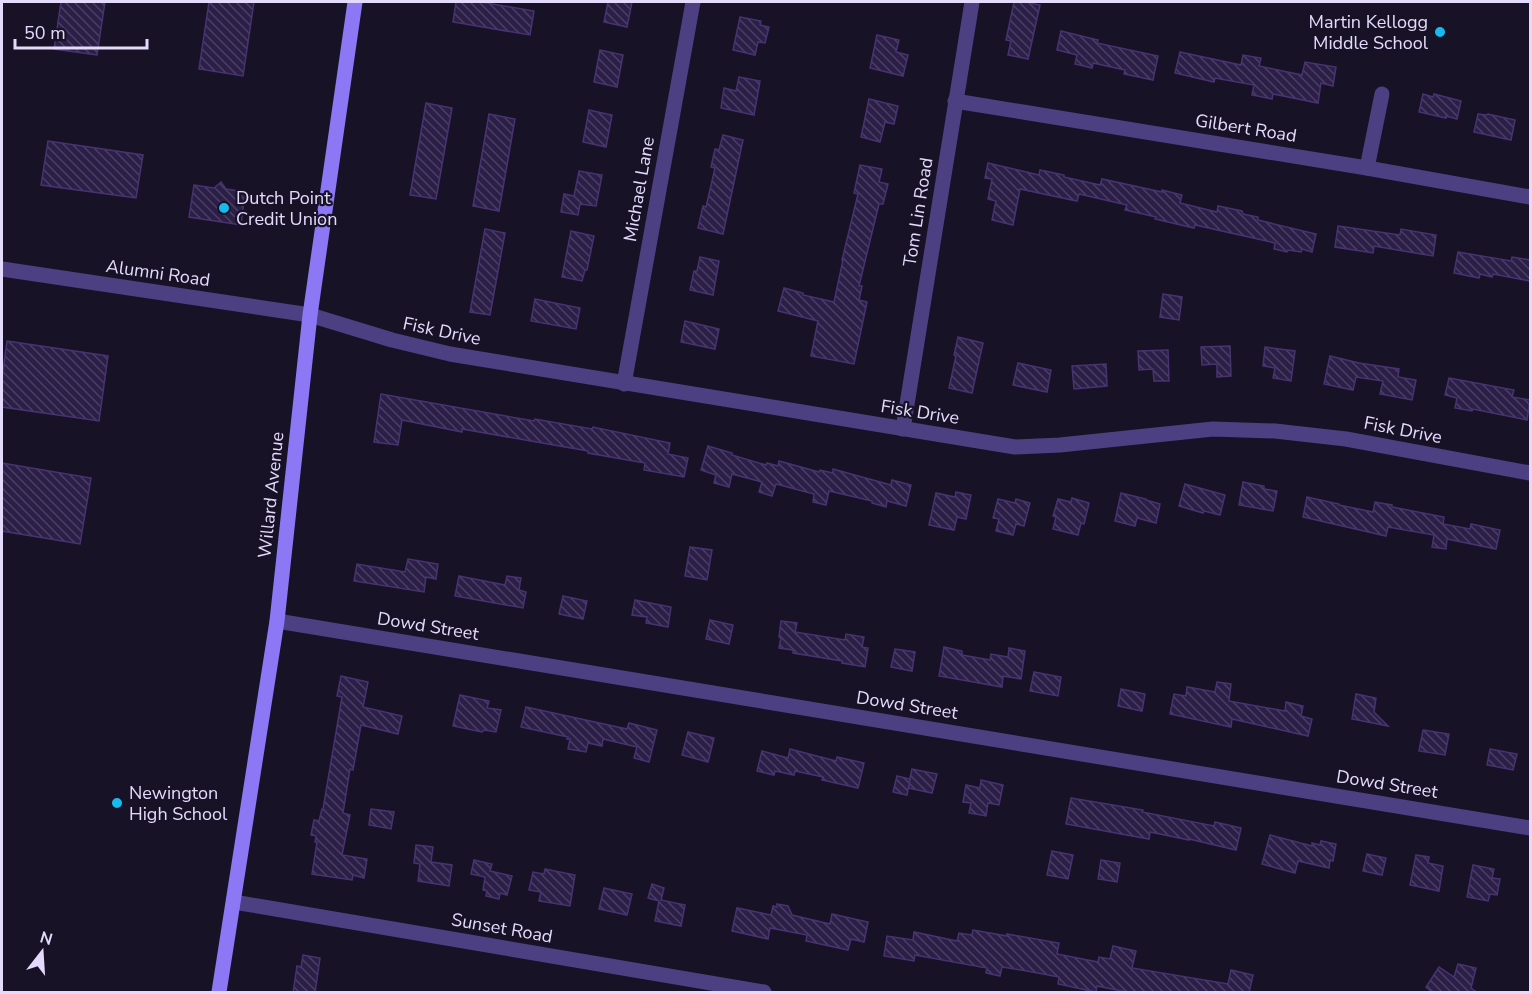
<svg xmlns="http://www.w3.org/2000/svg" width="1532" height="994" font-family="'Nunito Sans',sans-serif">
<defs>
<pattern id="building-back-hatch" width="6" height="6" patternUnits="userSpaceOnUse" patternTransform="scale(1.5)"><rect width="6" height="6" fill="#2c1f47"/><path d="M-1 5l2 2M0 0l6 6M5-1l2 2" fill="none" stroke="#4a3f62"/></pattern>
</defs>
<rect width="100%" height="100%" fill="#181227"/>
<g fill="url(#building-back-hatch)" stroke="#473371" stroke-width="1.5">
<path d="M 61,2 L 105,2 L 97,55 L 54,49 Z"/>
<path d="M 209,2 L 254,2 L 243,76 L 199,69 Z"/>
<path d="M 456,2 L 481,2 L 534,11 L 530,35 L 453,22 Z"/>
<path d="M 608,2 L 632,2 L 627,27 L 604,22 Z"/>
<path d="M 1014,2 L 1024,2 L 1040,5 L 1028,59 L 1008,55 L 1011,41 L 1006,40 Z"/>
<path d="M 740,17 L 761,21 L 760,25 L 769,27 L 765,43 L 758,42 L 755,55 L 733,50 Z"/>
<path d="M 1061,31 L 1098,40 L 1097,43 L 1158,56 L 1153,80 L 1124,74 L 1125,70 L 1093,63 L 1092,68 L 1075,64 L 1077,55 L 1057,50 Z"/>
<path d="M 877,35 L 899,40 L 896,52 L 908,55 L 903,76 L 870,68 Z"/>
<path d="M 600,50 L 623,55 L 617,87 L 594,82 Z"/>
<path d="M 1180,52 L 1241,65 L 1243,55 L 1261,58 L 1259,66 L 1302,75 L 1305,62 L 1336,67 L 1333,86 L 1321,83 L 1318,103 L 1273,94 L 1272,99 L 1252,95 L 1254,85 L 1215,78 L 1214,82 L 1175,73 Z"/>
<path d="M 739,77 L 760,81 L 754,115 L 721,108 L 724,88 L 736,91 Z"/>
<path d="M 1423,94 L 1433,97 L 1434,94 L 1461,101 L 1457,119 L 1446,116 L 1446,118 L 1419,112 Z"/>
<path d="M 869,99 L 898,106 L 894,124 L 885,122 L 880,142 L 861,137 Z"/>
<path d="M 426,103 L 452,108 L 436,199 L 410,195 Z"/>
<path d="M 589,110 L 612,115 L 606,147 L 583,142 Z"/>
<path d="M 489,114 L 515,119 L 499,211 L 473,206 Z"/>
<path d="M 1478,114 L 1486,115 L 1488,114 L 1515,120 L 1511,140 L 1474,132 Z"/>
<path d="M 723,135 L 743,140 L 723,234 L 698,228 L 703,206 L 706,207 L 715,168 L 711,167 L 715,149 L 719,150 Z"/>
<path d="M 48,141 L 143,155 L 136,198 L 41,185 Z"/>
<path d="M 988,163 L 1039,175 L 1040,170 L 1064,175 L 1064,177 L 1100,185 L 1102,179 L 1162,192 L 1162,190 L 1182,195 L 1180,203 L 1217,212 L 1218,206 L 1242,211 L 1243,214 L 1258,217 L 1258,220 L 1316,234 L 1312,252 L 1302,249 L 1301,252 L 1288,250 L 1287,252 L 1274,249 L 1275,243 L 1195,225 L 1194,228 L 1155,219 L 1156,217 L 1125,210 L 1127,205 L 1079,194 L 1077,201 L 1020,189 L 1013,225 L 992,220 L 996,201 L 988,199 L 992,179 L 985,178 Z"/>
<path d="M 860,165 L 882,169 L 879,182 L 888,184 L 883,204 L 879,204 L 859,286 L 862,286 L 859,300 L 867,302 L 854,364 L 811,356 L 818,321 L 778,311 L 784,288 L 803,293 L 803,295 L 834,302 L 843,260 L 842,260 L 858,194 L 854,193 Z"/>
<path d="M 579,171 L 602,175 L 596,206 L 580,204 L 578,215 L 561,212 L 564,194 L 574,196 Z"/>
<path d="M 221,182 L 226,189 L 245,192 L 241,225 L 189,217 L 194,185 L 214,188 Z"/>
<path d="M 1338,226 L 1400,235 L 1401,229 L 1436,235 L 1433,256 L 1374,246 L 1373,253 L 1335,247 Z"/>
<path d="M 485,229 L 505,233 L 490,315 L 470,312 Z"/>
<path d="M 571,231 L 594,236 L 587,270 L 585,270 L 582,281 L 562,277 Z"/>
<path d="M 1458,252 L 1511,261 L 1512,257 L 1530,260 L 1530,281 L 1493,274 L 1492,277 L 1480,274 L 1479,278 L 1454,273 Z"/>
<path d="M 700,257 L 719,261 L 713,295 L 690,290 L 694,271 L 697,271 Z"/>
<path d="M 1163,294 L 1182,297 L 1179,320 L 1160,317 Z"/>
<path d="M 535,299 L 580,308 L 576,329 L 531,321 Z"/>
<path d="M 685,321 L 719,329 L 715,349 L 681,342 Z"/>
<path d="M 958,337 L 983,343 L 972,393 L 949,388 L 956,356 L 954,355 Z"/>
<path d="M 7,341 L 108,356 L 99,421 L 2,407 L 2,379 Z"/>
<path d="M 1230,346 L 1231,376 L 1217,377 L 1217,364 L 1202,365 L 1201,347 Z"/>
<path d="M 1265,347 L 1295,351 L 1291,381 L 1273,378 L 1275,368 L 1263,366 Z"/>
<path d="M 1168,350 L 1169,381 L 1154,381 L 1153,369 L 1139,370 L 1138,351 Z"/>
<path d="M 1330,356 L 1359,363 L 1399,369 L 1398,377 L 1416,380 L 1412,400 L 1380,394 L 1383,381 L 1356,377 L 1353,390 L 1324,384 Z"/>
<path d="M 1018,363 L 1051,370 L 1047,392 L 1013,385 Z"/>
<path d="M 1106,364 L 1107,386 L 1074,389 L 1072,366 Z"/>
<path d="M 1449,378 L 1514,390 L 1512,397 L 1530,400 L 1527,420 L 1473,409 L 1472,411 L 1455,408 L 1457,398 L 1445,395 Z"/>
<path d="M 381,394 L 534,421 L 535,419 L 592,429 L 593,427 L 670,443 L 668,454 L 688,458 L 684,477 L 644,470 L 645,463 L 588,453 L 588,451 L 462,429 L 462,432 L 402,420 L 398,445 L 374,442 Z"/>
<path d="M 708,446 L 732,453 L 732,455 L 766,465 L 767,463 L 778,466 L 779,461 L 819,472 L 820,470 L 833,473 L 833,469 L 891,485 L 892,480 L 911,485 L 906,506 L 887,501 L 886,507 L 872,503 L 872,501 L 829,491 L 826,505 L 813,502 L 814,494 L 776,484 L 772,496 L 759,492 L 762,482 L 732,474 L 729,487 L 714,483 L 716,475 L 701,470 Z"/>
<path d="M 2,463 L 91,478 L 80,544 L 2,531 Z"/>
<path d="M 1243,482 L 1264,486 L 1264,489 L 1277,491 L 1273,511 L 1239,505 Z"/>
<path d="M 1185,484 L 1225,495 L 1220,515 L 1204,511 L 1203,513 L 1179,506 Z"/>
<path d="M 956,492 L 971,495 L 966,519 L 957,517 L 954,530 L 929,525 L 936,493 L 955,497 Z"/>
<path d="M 1121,493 L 1146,499 L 1146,500 L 1160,504 L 1156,523 L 1137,518 L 1135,526 L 1115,521 Z"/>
<path d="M 1307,497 L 1339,504 L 1339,505 L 1373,512 L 1375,502 L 1392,505 L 1392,507 L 1444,517 L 1443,524 L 1470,529 L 1471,524 L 1500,530 L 1496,549 L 1447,539 L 1446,549 L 1432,547 L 1434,535 L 1388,527 L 1386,536 L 1303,517 Z"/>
<path d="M 1072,498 L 1089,503 L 1084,524 L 1081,523 L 1078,535 L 1053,529 L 1056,517 L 1053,516 L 1058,499 L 1071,502 Z"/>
<path d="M 998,499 L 1015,503 L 1016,499 L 1030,503 L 1024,526 L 1016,524 L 1013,535 L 996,531 L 999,519 L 993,518 Z"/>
<path d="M 690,547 L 712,550 L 707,580 L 685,576 Z"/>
<path d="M 408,559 L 438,564 L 436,579 L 426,577 L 424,592 L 354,581 L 357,564 L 405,572 Z"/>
<path d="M 459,576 L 505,585 L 507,576 L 521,578 L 519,590 L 526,592 L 523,608 L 455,596 Z"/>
<path d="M 563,596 L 587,601 L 583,619 L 559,614 Z"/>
<path d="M 635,600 L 671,607 L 668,627 L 646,623 L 647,617 L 632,615 Z"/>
<path d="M 710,620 L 733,625 L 729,644 L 706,639 Z"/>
<path d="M 781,621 L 797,623 L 795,632 L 845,640 L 846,634 L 864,637 L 862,647 L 868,648 L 865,667 L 842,663 L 842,661 L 793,653 L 793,650 L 779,648 L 781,637 L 779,637 Z"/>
<path d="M 944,647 L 962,651 L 962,655 L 990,660 L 991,654 L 1008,657 L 1009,648 L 1025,651 L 1021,679 L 1003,676 L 1002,687 L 939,676 Z"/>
<path d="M 895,649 L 915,652 L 912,671 L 891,667 Z"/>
<path d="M 1034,672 L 1061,677 L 1058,696 L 1030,691 Z"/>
<path d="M 341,676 L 368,682 L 363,707 L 402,716 L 398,734 L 361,725 L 353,770 L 350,769 L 343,813 L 350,815 L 342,855 L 367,859 L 364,878 L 353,875 L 352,880 L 312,874 L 317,842 L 315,842 L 316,836 L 311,835 L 314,820 L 319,821 L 322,809 L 323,809 L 342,697 L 337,696 Z"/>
<path d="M 1217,682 L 1231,684 L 1229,701 L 1285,711 L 1286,702 L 1303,706 L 1301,716 L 1312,719 L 1308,736 L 1232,719 L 1231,727 L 1170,714 L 1174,694 L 1186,696 L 1187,687 L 1215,692 Z"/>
<path d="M 1121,689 L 1145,694 L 1142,711 L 1118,706 Z"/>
<path d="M 1356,694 L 1376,698 L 1374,712 L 1388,726 L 1352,719 Z"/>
<path d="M 460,695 L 489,701 L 487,708 L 501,710 L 496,732 L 484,730 L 482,732 L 453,726 Z"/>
<path d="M 526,707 L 627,729 L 629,723 L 657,730 L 649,762 L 634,758 L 637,747 L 603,739 L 602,746 L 588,743 L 586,752 L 568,749 L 570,739 L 567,739 L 568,737 L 521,727 Z"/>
<path d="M 1423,730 L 1449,734 L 1445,755 L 1419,751 Z"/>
<path d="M 688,732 L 714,738 L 708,762 L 682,755 Z"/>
<path d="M 790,749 L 836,761 L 837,757 L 864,763 L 858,788 L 822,780 L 823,777 L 795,771 L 794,775 L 775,771 L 774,775 L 757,771 L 762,751 L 788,758 Z"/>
<path d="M 1490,749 L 1517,754 L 1513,770 L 1487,765 Z"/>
<path d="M 912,769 L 937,774 L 932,793 L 908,788 Z"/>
<path d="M 897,776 L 910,779 L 907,795 L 893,792 Z"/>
<path d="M 981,780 L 1003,785 L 999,805 L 988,803 L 986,816 L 969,813 L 971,803 L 963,802 L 966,785 L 980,788 Z"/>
<path d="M 1071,798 L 1143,810 L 1142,812 L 1214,826 L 1215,822 L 1241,828 L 1236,850 L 1189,839 L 1189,840 L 1150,832 L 1149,839 L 1066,824 Z"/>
<path d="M 371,809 L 394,812 L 391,829 L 369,825 Z"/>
<path d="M 1270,835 L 1312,846 L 1312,843 L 1320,845 L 1321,841 L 1336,844 L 1333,861 L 1330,860 L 1329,868 L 1298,861 L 1295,873 L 1262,864 Z"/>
<path d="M 416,845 L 433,847 L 431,862 L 452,865 L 449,886 L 418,881 L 420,864 L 414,863 Z"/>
<path d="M 1052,851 L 1073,855 L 1068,879 L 1047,875 Z"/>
<path d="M 1367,854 L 1386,858 L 1382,875 L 1363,871 Z"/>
<path d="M 1416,855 L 1429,857 L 1428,863 L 1443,866 L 1439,891 L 1410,885 Z"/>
<path d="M 474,860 L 492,864 L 490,871 L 512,876 L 507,895 L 500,893 L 499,899 L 486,896 L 487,891 L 483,890 L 485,877 L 471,874 Z"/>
<path d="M 1101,860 L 1120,863 L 1117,882 L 1098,879 Z"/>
<path d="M 1473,865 L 1494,869 L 1492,878 L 1500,879 L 1497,895 L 1490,894 L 1488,901 L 1467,897 Z"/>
<path d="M 545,869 L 575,875 L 570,906 L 539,901 L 541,892 L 529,890 L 533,872 L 544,874 Z"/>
<path d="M 652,884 L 664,888 L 661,900 L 685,905 L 681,926 L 655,921 L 659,901 L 648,898 Z"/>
<path d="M 604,888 L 632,894 L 627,915 L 599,909 Z"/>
<path d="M 777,904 L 788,906 L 792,915 L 830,924 L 832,914 L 868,922 L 864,942 L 851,939 L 848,950 L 806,941 L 807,935 L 770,928 L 768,939 L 732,931 L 737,908 L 771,915 L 773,906 L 777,907 Z"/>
<path d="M 973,930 L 1007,936 L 1007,934 L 1059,943 L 1057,954 L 1098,962 L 1099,957 L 1110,959 L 1113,946 L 1136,951 L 1132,968 L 1228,984 L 1231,970 L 1253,975 L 1249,993 L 1131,993 L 1097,986 L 1096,992 L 1058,984 L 1059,977 L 1027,971 L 1002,967 L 1000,976 L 986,973 L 987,968 L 915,955 L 914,961 L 884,956 L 887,936 L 913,940 L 914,932 L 957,941 L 959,933 L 972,935 Z"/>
<path d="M 303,955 L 320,958 L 315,993 L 293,993 L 297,966 L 301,967 Z"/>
<path d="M 1458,964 L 1476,968 L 1471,988 L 1478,993 L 1433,993 L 1426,987 L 1439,967 L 1454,977 Z"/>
</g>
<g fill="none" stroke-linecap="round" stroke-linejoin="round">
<g stroke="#4c4082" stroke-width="15">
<path d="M 955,101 L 1367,168 L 1530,197"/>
<path d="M 1367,168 L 1382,94"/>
<path d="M 2,269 L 310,315 L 392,340 L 450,354 L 1015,447 L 1060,445 L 1213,429 L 1275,431 L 1346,439 L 1530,473"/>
<path d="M 624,384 L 693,2"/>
<path d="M 903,429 L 972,2"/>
<path d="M 277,621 L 1530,828"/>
<path d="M 234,902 L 764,992"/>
</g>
<path stroke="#8c78f5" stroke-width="15" d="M 219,992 L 277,621 L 310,315 L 355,2"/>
</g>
<g fill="#15bbee" stroke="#181227" stroke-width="2">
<circle cx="1440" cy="32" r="6"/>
<circle cx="224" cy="208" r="6"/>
<circle cx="117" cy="803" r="6"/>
</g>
<g text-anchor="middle" stroke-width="4.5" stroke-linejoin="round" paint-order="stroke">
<g font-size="18" fill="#e3dafc" stroke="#181227" text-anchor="start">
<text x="1428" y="28" text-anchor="end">Martin Kellogg<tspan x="1428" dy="21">Middle School</tspan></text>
<text x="236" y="204">Dutch Point<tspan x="236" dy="21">Credit Union</tspan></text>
<text x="129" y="799">Newington<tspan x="129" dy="21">High School</tspan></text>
</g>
<g font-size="18" fill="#e3dafc" stroke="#181227">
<text transform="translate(1246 128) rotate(9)" y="6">Gilbert Road</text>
<text transform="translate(639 189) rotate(-80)" y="6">Michael Lane</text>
<text transform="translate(918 212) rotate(-81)" y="6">Tom Lin Road</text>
<text transform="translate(158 273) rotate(8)" y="6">Alumni Road</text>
<text transform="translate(442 331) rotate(12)" y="6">Fisk Drive</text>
<text transform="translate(920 412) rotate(9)" y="6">Fisk Drive</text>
<text transform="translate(1403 430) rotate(11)" y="6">Fisk Drive</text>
<text transform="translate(271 495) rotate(-84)" y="6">Willard Avenue</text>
<text transform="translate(428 626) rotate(9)" y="6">Dowd Street</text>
<text transform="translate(907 705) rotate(9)" y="6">Dowd Street</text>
<text transform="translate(1387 784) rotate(9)" y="6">Dowd Street</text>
<text transform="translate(502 928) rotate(10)" y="6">Sunset Road</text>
</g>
</g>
<rect width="1532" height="994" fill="none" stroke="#e3dafc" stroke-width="6"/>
<g transform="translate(42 952) rotate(17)" stroke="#181227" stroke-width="4.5" paint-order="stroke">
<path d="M0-4.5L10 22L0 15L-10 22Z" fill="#e3dafc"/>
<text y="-9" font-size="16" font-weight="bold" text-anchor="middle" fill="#e3dafc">N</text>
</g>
<path d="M15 39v9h132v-9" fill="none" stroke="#e3dafc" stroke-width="3"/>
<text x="24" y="39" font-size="18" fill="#e3dafc" stroke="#181227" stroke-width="4.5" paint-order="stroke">50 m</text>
</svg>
